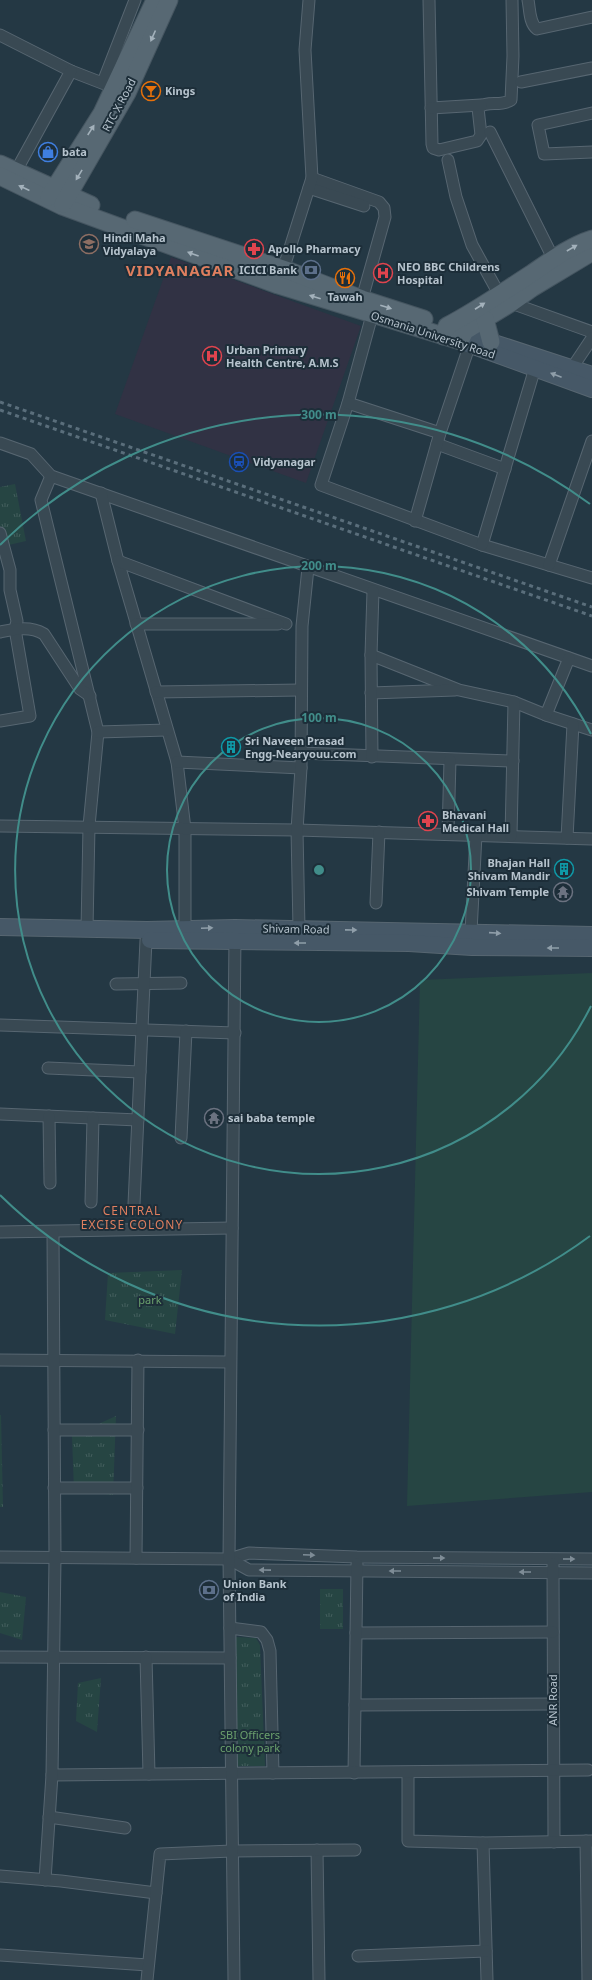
<svg xmlns="http://www.w3.org/2000/svg" width="592" height="1980" font-family="'Noto Sans',sans-serif">
<defs>
<pattern id="park-tufts" width="24" height="20" patternUnits="userSpaceOnUse"><rect width="24" height="20" fill="#264543"/><path d="M3 7l-1-3M5 7V3M7 7l1-3M15 17l-1-3M17 17v-4M19 17l1-3" fill="none" stroke="#435e5d"/></pattern>
</defs>
<rect width="100%" height="100%" fill="#243844"/>
<path fill="#313244" d="M 171,257 L 361,326 L 306,483 L 115,414 Z"/>
<g fill="url(#park-tufts)">
<path d="M 15,484 L 26,541 L 4,546 L 0,526 L 0,487 Z"/>
<path d="M 182,1270 L 175,1334 L 105,1320 L 108,1273 Z"/>
<path d="M 0,1415 L 1,1415 L 3,1507 L 0,1507 Z"/>
<path d="M 116,1416 L 113,1495 L 74,1491 L 72,1436 Z"/>
<rect x="320" y="1589" width="23" height="40"/>
<path d="M 0,1592 L 26,1597 L 22,1640 L 0,1633 Z"/>
<path d="M 236,1637 L 256,1638 L 260,1645 L 265,1766 L 236,1766 Z"/>
<path d="M 101,1678 L 97,1732 L 76,1721 L 78,1683 Z"/>
</g>
<path fill="#264543" d="M 592,973 L 592,1492 L 407,1506 L 420,980 Z"/>
<g fill="none" stroke-linecap="round" stroke-linejoin="round">
<defs>
<g id="minor">
<path d="M 429,0 L 432,144 L 433,148 L 439,150 L 477,141 L 481,135 L 478,108 C 486,100 501,107 511,100 L 513,56 L 512,0"/>
<path d="M 528,0 C 530,9 529,23 537,29 L 592,17"/>
<path d="M 0,35 L 71,71 L 115,88"/>
<path d="M 103,82 L 135,0"/>
<path d="M 521,82 L 592,68"/>
<path d="M 431,108 L 481,105"/>
<path d="M 592,113 L 538,125 L 544,154 L 592,152"/>
<path d="M 490,132 L 553,258"/>
<path d="M 448,160 L 456,197 L 472,245 L 499,294"/>
<path d="M 16,171 L 71,71"/>
<path d="M 312,178 L 379,202 L 384,208 L 385,217 L 362,299"/>
<path d="M 309,188 L 364,206"/>
<path d="M 283,270 L 312,178 L 305,50 L 309,0"/>
<path d="M 511,303 L 592,332"/>
<path d="M 372,315 L 348,403 L 321,485 L 482,545 L 592,578"/>
<path d="M 572,368 L 592,338"/>
<path d="M 348,403 L 440,433"/>
<path d="M 0,443 L 31,454 L 51,476 L 592,666"/>
<path d="M 437,444 L 505,469"/>
<path d="M 51,476 L 41,500 L 98,732 L 89,826 L 87,929"/>
<path d="M 101,493 L 118,561 L 177,762 L 185,829 L 185,929"/>
<path d="M 415,521 L 440,433 L 472,338"/>
<path d="M 0,533 L 10,570 L 10,590 L 17,621 L 15,629 L 30,716 L 0,721"/>
<path d="M 482,545 L 535,368"/>
<path d="M 118,561 L 286,624"/>
<path d="M 549,565 L 592,441"/>
<path d="M 136,624 L 278,624"/>
<path d="M 0,632 C 16,629 30,626 44,634 L 80,689 L 90,696"/>
<path d="M 371,655 L 459,690 L 514,702 L 546,715 L 592,730"/>
<path d="M 156,692 L 300,690"/>
<path d="M 371,693 L 455,690"/>
<path d="M 546,715 L 569,658"/>
<path d="M 98,732 L 167,730"/>
<path d="M 300,753 L 513,761"/>
<path d="M 372,757 L 371,655 L 373,591"/>
<path d="M 177,762 L 301,768"/>
<path d="M 0,826 L 297,830 L 592,839"/>
<path d="M 448,834 L 450,760"/>
<path d="M 511,836 L 514,702"/>
<path d="M 567,838 L 573,724"/>
<path d="M 376,903 L 379,832"/>
<path d="M 299,929 L 297,830 L 301,768 L 302,626 L 308,568"/>
<path d="M 471,932 L 476,835"/>
<path d="M 116,984 L 181,983"/>
<path d="M 0,1025 L 235,1033"/>
<path d="M 48,1068 L 140,1072"/>
<path d="M 0,1114 L 138,1120"/>
<path d="M 49,1116 L 50,1183"/>
<path d="M 181,1138 L 186,1031"/>
<path d="M 91,1202 L 93,1118"/>
<path d="M 134,1204 L 146,940"/>
<path d="M 0,1232 L 232,1228"/>
<path d="M 0,1360 L 230,1362"/>
<path d="M 54,1430 L 138,1430"/>
<path d="M 54,1488 L 137,1488"/>
<path d="M 0,1557 L 229,1559 L 249,1553 L 357,1557 L 592,1559"/>
<path d="M 136,1558 L 138,1360"/>
<path d="M 229,1559 L 249,1570 L 592,1573"/>
<path d="M 553,1564 L 554,1842"/>
<path d="M 230,1628 L 261,1632 L 267,1640 L 270,1651 L 273,1773"/>
<path d="M 356,1633 L 553,1632"/>
<path d="M 0,1657 L 230,1658"/>
<path d="M 146,1657 L 149,1774"/>
<path d="M 355,1705 L 553,1704"/>
<path d="M 354,1773 L 357,1564"/>
<path d="M 408,1774 L 408,1841 L 483,1843 L 592,1841"/>
<path d="M 52,1775 C 231,1774 410,1773 588,1770"/>
<path d="M 49,1817 L 125,1828"/>
<path d="M 586,1841 L 588,1980"/>
<path d="M 483,1843 L 487,1980"/>
<path d="M 317,1850 L 319,1980"/>
<path d="M 0,1876 L 61,1881 L 156,1893"/>
<path d="M 45,1880 L 52,1775 L 55,1558 L 53,1233"/>
<path d="M 0,1955 L 148,1965"/>
<path d="M 358,1956 L 486,1951"/>
<path d="M 147,1980 L 160,1854 L 232,1851 L 355,1850"/>
<path d="M 234,1980 L 229,1559 L 235,935"/>
</g>
<g id="secondary">
<path d="M 455,328 L 491,342 L 592,375"/>
<path d="M 460,341 L 592,389"/>
<path d="M 0,927 L 147,930 L 235,928 L 592,935"/>
<path d="M 150,940 L 409,943 L 472,947 L 592,948"/>
</g>
<g id="primary">
<path d="M 0,164 L 91,205"/>
<path d="M 0,176 L 62,206 L 278,285 L 460,341 L 465,331 L 511,303 L 532,288 L 592,252"/>
<path d="M 49,197 L 102,113 L 155,0"/>
<path d="M 63,204 L 127,93 L 169,0"/>
<path d="M 135,220 L 292,272 L 362,299 L 424,319"/>
<path d="M 485,319 L 491,342"/>
<path d="M 443,336 L 447,326 C 476,311 503,292 531,274 C 550,261 570,246 592,239"/>
</g>
</defs>
<use href="#minor" stroke="#576671" stroke-width="13"/>
<use href="#secondary" stroke="#576671" stroke-width="18"/>
<use href="#primary" stroke="#455560" stroke-width="19"/>
<use href="#minor" stroke="#394953" stroke-width="11"/>
<use href="#secondary" stroke="#465867" stroke-width="16"/>
<use href="#primary" stroke="#576873" stroke-width="17"/>
<g stroke="#5a6e7b" stroke-width="3" stroke-dasharray="4 4" stroke-linecap="butt">
<path d="M 0,402 L 592,607"/>
<path d="M 0,410 L 592,616"/>
</g>
</g>
<defs><path id="oneway-solid" d="M-6-.8H1V-3.2L6.5 0L1 3.2V.8H-6Z"/></defs>
<g fill="#a3b1bb">
<use href="#oneway-solid" transform="translate(153 36) rotate(114)"/>
<use href="#oneway-solid" transform="translate(91 130) rotate(-57)"/>
<use href="#oneway-solid" transform="translate(79 175) rotate(121)"/>
<use href="#oneway-solid" transform="translate(24 188) rotate(-155)"/>
<use href="#oneway-solid" transform="translate(572 248) rotate(-30)"/>
<use href="#oneway-solid" transform="translate(193 254) rotate(-160)"/>
<use href="#oneway-solid" transform="translate(315 297) rotate(-162)"/>
<use href="#oneway-solid" transform="translate(480 306) rotate(-33)"/>
<use href="#oneway-solid" transform="translate(386 307) rotate(17)"/>
</g>
<g fill="#8f9ea9">
<use href="#oneway-solid" transform="translate(556 375) rotate(-159)"/>
<use href="#oneway-solid" transform="translate(207 928) rotate(-2)"/>
<use href="#oneway-solid" transform="translate(351 930) rotate(1)"/>
<use href="#oneway-solid" transform="translate(495 933) rotate(4)"/>
<use href="#oneway-solid" transform="translate(300 943) rotate(-180)"/>
<use href="#oneway-solid" transform="translate(553 948) rotate(-180)"/>
</g>
<g fill="#7e8c96">
<use href="#oneway-solid" transform="translate(309 1555) rotate(2)"/>
<use href="#oneway-solid" transform="translate(439 1558)"/>
<use href="#oneway-solid" transform="translate(569 1559)"/>
<use href="#oneway-solid" transform="translate(265 1570) rotate(-179)"/>
<use href="#oneway-solid" transform="translate(395 1571) rotate(-180)"/>
<use href="#oneway-solid" transform="translate(525 1572) rotate(-180)"/>
</g>
<g fill="none" stroke="#418d8a" stroke-width="2">
<circle cx="319" cy="870" r="152"/>
<path d="M591 1006A304 304 0 1 1 591 734"/>
<path d="M590 1236A455 455 0 0 1 0 1195M0 545A455 455 0 0 1 590 504"/>
</g>
<defs>
<symbol id="bar-ring" viewBox="-11 -11 22 22"><circle r="9.5" fill="#1d2e39" stroke="#e8710a" stroke-width="1.5"/><path d="M-6-5H6L.8 .8V4.5H3.5V6h-7V4.5H-.8V.8Z" fill="#e8710a"/></symbol>
<symbol id="shop-ring" viewBox="-11 -11 22 22"><circle r="9.5" fill="#1d2e39" stroke="#3f7fe0" stroke-width="1.5"/><path d="M-5-2.5h2.3a2.7 3.5 0 0 1 5.4 0H5L5.5 6h-11ZM-1.5-2.5h3a1.5 2.3 0 0 0-3 0Z" fill="#3f7fe0"/></symbol>
<symbol id="university-ring" viewBox="-11 -11 22 22"><circle r="9.5" fill="#1d2e39" stroke="#8d6e63" stroke-width="1.5"/><path d="M0-5L7-2L0 1L-7-2ZM-4 1L0 2.5L4 1V4Q0 6-4 4Z" fill="#8d6e63"/></symbol>
<symbol id="pharmacy-ring" viewBox="-11 -11 22 22"><circle r="9.5" fill="#1d2e39" stroke="#e0444e" stroke-width="1.5"/><path d="M-2-6h4v4h4v4h-4v4h-4v-4h-4v-4h4Z" fill="#e0444e"/></symbol>
<symbol id="bank-ring" viewBox="-11 -11 22 22"><circle r="9.5" fill="#1d2e39" stroke="#5c6f8a" stroke-width="1.5"/><path d="M-6-4H6V4H-6ZM0-2.3a2.3 2.3 0 1 0 0 4.6a2.3 2.3 0 1 0 0-4.6Z" fill="#5c6f8a"/></symbol>
<symbol id="hospital-ring" viewBox="-11 -11 22 22"><circle r="9.5" fill="#1d2e39" stroke="#e0444e" stroke-width="1.5"/><path d="M-5-5h3v3.5h4V-5h3V5h-3V1.5h-4V5h-3Z" fill="#e0444e"/></symbol>
<symbol id="restaurant-ring" viewBox="-11 -11 22 22"><circle r="9.5" fill="#1d2e39" stroke="#e8710a" stroke-width="1.5"/><path d="M-5-6h1v4h1v-4h1v4h1v-4h1v5L-1.5 .5V6h-2V.5L-5-1ZM5-6V6H3V1.5H1.5Q1.5-4 5-6Z" fill="#e8710a"/></symbol>
<symbol id="station-ring" viewBox="-11 -11 22 22"><circle r="9.5" fill="#1d2e39" stroke="#1a4fb4" stroke-width="1.5"/><path d="M-3-6H3Q5-6 5-4V2Q5 4 3 4L4.5 6H3L1.5 4h-3L-3 6H-4.5L-3 4Q-5 4-5 2V-4Q-5-6-3-6ZM-3.5-4v3h7v-3ZM-3.5 1v1.5H-2V1ZM2 1v1.5H3.5V1Z" fill="#1a4fb4"/></symbol>
<symbol id="building-ring" viewBox="-11 -11 22 22"><circle r="9.5" fill="#1d2e39" stroke="#0f9aa8" stroke-width="1.5"/><path d="M-4-6H4V6H1V3H-1V6H-4ZM-2.5-4.3h1.7v1.8h-1.7ZM.8-4.3h1.7v1.8H.8ZM-2.5-1h1.7V.8h-1.7ZM.8-1h1.7V.8H.8Z" fill="#0f9aa8"/></symbol>
<symbol id="temple-ring" viewBox="-11 -11 22 22"><circle r="9.5" fill="#1d2e39" stroke="#6b7280" stroke-width="1.5"/><path d="M0-6L5-2H3V0L6.5 2.5H4V6H1.5V3h-3V6H-4V2.5H-6.5L-3 0V-2H-5Z" fill="#6b7280"/></symbol>
</defs>
<g fill-rule="evenodd">
<use href="#bar-ring" x="140" y="80" width="22" height="22"/>
<use href="#shop-ring" x="37" y="141" width="22" height="22"/>
<use href="#university-ring" x="78" y="233" width="22" height="22"/>
<use href="#pharmacy-ring" x="243" y="238" width="22" height="22"/>
<use href="#bank-ring" x="300" y="259" width="22" height="22"/>
<use href="#hospital-ring" x="372" y="262" width="22" height="22"/>
<use href="#restaurant-ring" x="334" y="267" width="22" height="22"/>
<use href="#hospital-ring" x="201" y="345" width="22" height="22"/>
<use href="#station-ring" x="228" y="451" width="22" height="22"/>
<use href="#building-ring" x="220" y="736" width="22" height="22"/>
<use href="#pharmacy-ring" x="417" y="810" width="22" height="22"/>
<use href="#building-ring" x="553" y="858" width="22" height="22"/>
<use href="#temple-ring" x="552" y="881" width="22" height="22"/>
<use href="#temple-ring" x="203" y="1107" width="22" height="22"/>
<use href="#bank-ring" x="198" y="1579" width="22" height="22"/>
</g>
<g text-anchor="middle" stroke-width="4" stroke-linejoin="round" paint-order="stroke">
<g font-size="11" font-weight="bold" fill="#b6c3cd" stroke="#1d2e39" text-anchor="start">
<text x="165" y="95">Kings</text>
<text x="62" y="156">bata</text>
<text x="103" y="242">Hindi Maha<tspan x="103" dy="13">Vidyalaya</tspan></text>
<text x="268" y="253">Apollo Pharmacy</text>
<text x="397" y="271">NEO BBC Childrens<tspan x="397" dy="13">Hospital</tspan></text>
<text x="297" y="274" text-anchor="end">ICICI Bank</text>
<text x="345" y="301" text-anchor="middle">Tawah</text>
<text x="226" y="354">Urban Primary<tspan x="226" dy="13">Health Centre, A.M.S</tspan></text>
<text x="253" y="466">Vidyanagar</text>
<text x="245" y="745">Sri Naveen Prasad<tspan x="245" dy="13">Engg-Nearyouu.com</tspan></text>
<text x="442" y="819">Bhavani<tspan x="442" dy="13">Medical Hall</tspan></text>
<text x="550" y="867" text-anchor="end">Bhajan Hall<tspan x="550" dy="13">Shivam Mandir</tspan></text>
<text x="549" y="896" text-anchor="end">Shivam Temple</text>
<text x="228" y="1122">sai baba temple</text>
<text x="223" y="1588">Union Bank<tspan x="223" dy="13">of India</tspan></text>
</g>
<g font-size="11" fill="#b6c3cd" stroke="#1d2e39">
<text transform="translate(119 105) rotate(-62)" y="4">RTC X Road</text>
<text transform="translate(433 335) rotate(18)" y="4">Osmania University Road</text>
<text transform="translate(296 929) rotate(1)" y="4">Shivam Road</text>
<text transform="translate(553 1700) rotate(-90)" y="4">ANR Road</text>
</g>
<g font-size="11" fill="#6ba06d" stroke="#1d2e39">
<text x="150" y="1304">park</text>
<text x="250" y="1739">SBI Officers<tspan x="250" dy="13">colony park</tspan></text>
</g>
<g font-size="12" letter-spacing="1" fill="#df7f5f" stroke="#1d2e39">
<text x="132" y="1215">CENTRAL<tspan x="132" dy="14">EXCISE COLONY</tspan></text>
</g>
<g font-size="15" font-weight="bold" letter-spacing="1" fill="#df7f5f" stroke="#1d2e39">
<text x="180" y="276">VIDYANAGAR</text>
</g>
</g>
<circle cx="319" cy="870" r="6" fill="#418d8a" stroke="#1d2e39" stroke-width="2"/>
<g font-size="12" text-anchor="middle" font-weight="bold" fill="#418d8a" stroke="#1d2e39" stroke-width="4" stroke-linejoin="round" paint-order="stroke">
<text x="319" y="419">300 m</text>
<text x="319" y="570">200 m</text>
<text x="319" y="722">100 m</text>
</g>
</svg>
